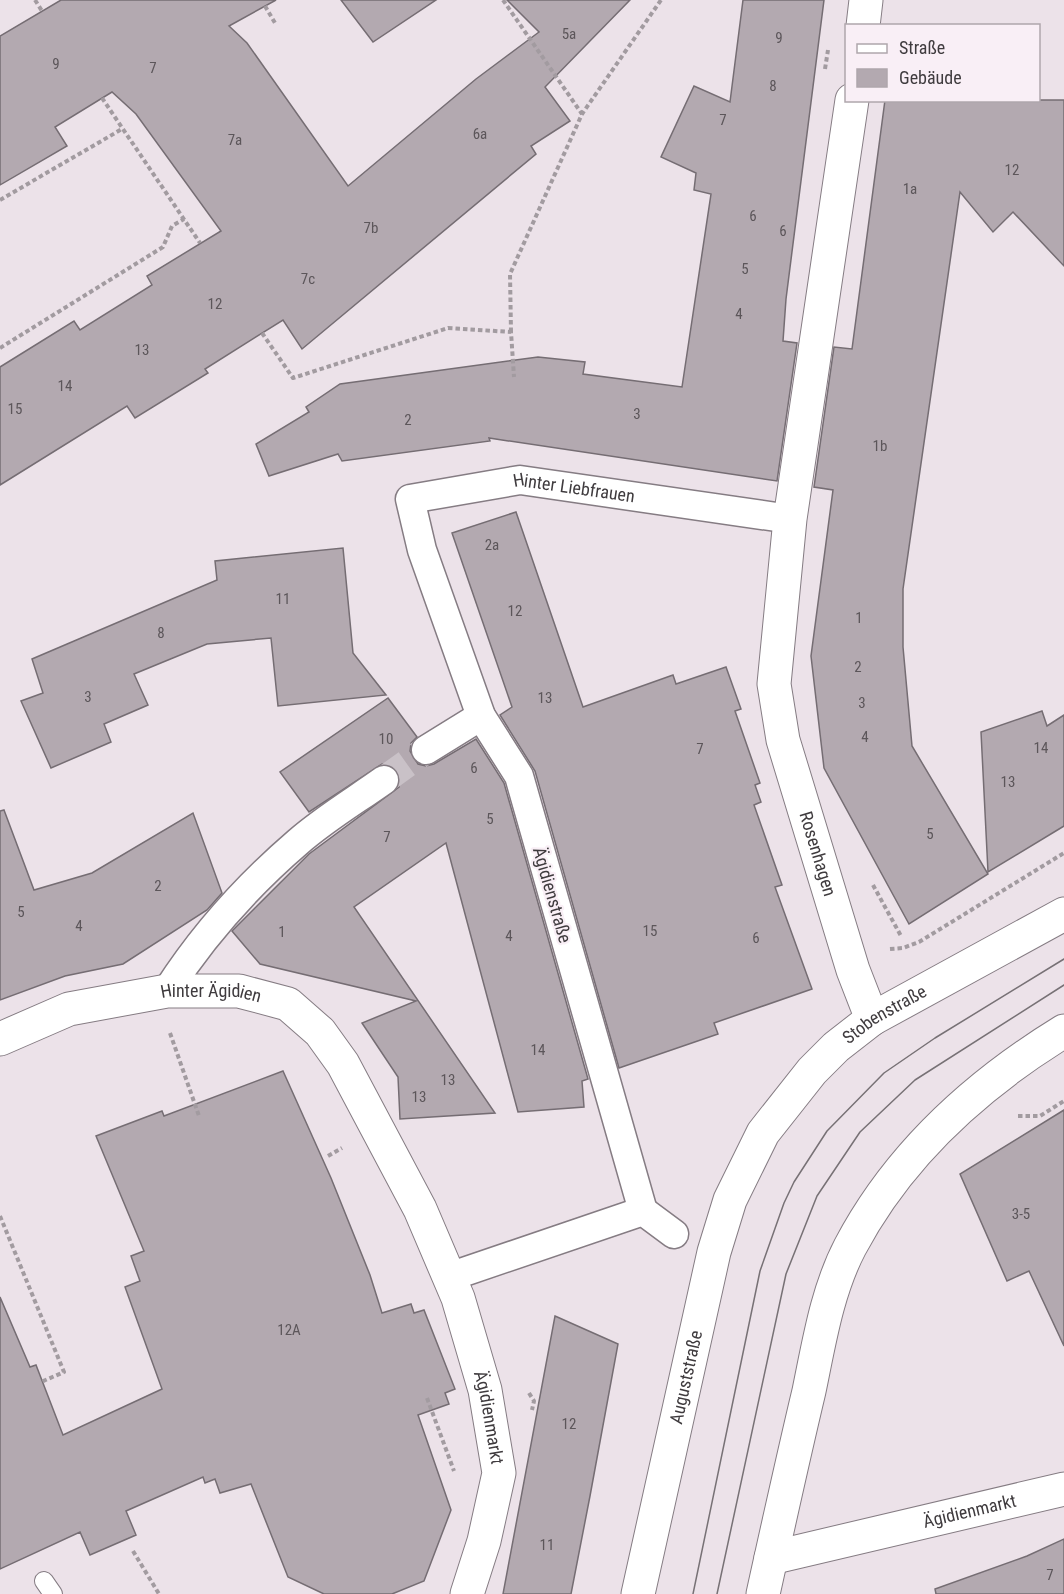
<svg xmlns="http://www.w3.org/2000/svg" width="1064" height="1594" font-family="'Roboto Condensed',sans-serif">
<rect width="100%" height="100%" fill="#ece2e9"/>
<g fill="#b3a9b0" stroke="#756d73" stroke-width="1.5">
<path d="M 61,0 L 276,0 L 229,26 L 247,43 L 348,186 L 476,79 L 539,32 L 507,0 L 630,0 L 545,87 L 570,121 L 531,146 L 536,154 L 302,349 L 283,320 L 205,369 L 208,373 L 135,418 L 127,406 L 0,485 L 0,367 L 74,321 L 80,330 L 152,285 L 147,276 L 221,231 L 136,114 L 112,92 L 55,127 L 67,146 L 0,185 L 0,36 Z"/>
<path d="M 341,0 L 436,0 L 373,42 Z"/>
<path d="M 743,0 L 824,0 L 786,299 L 783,341 L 797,343 L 777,481 L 489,438 L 490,441 L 342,461 L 338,454 L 269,476 L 256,444 L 309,412 L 306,407 L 340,384 L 538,357 L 585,362 L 583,374 L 682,387 L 711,194 L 694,190 L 696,173 L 661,157 L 694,86 L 730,102 Z"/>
<path d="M 885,100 L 1064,100 L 1064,266 L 1013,212 L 993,232 L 960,192 L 903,589 L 903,647 L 912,746 L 988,874 L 909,924 L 824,768 L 811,656 L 833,490 L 814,487 L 834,347 L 852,349 Z"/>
<path d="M 516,512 L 583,707 L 673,675 L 676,684 L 726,667 L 741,709 L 735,711 L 760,783 L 755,785 L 761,802 L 754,805 L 782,885 L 775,887 L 812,989 L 714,1023 L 718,1034 L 619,1068 L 535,771 L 500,715 L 512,707 L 452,533 Z"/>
<path d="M 343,548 L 353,653 L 386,695 L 278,706 L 271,638 L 207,644 L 134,674 L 148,705 L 104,724 L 111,742 L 51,768 L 21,701 L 43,693 L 32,659 L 217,580 L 215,561 Z"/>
<path d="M 388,698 L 417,737 L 411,743 L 410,751 L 418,764 L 426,766 L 434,764 L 476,739 L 504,783 L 588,1079 L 582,1081 L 584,1107 L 518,1112 L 446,843 L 354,907 L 495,1113 L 400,1119 L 398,1077 L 362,1023 L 416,1001 L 260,964 L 232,931 L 309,854 L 399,787 L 400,779 L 397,770 L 390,765 L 382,764 L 309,812 L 280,772 Z"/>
<path d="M 1042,711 L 1047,726 L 1064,715 L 1064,826 L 988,872 L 981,732 Z"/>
<path d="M 4,810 L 34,890 L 92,873 L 193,813 L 222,893 L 207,910 L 123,964 L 65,976 L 0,1000 L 0,811 Z"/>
<path d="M 283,1071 L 331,1178 L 370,1275 L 382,1313 L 411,1304 L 414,1313 L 424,1310 L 455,1389 L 445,1393 L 449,1404 L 418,1415 L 451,1510 L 424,1581 L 392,1594 L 324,1594 L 288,1577 L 251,1484 L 220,1493 L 215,1479 L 205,1483 L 203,1477 L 126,1511 L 136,1535 L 90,1555 L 80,1532 L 0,1569 L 0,1297 L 30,1367 L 36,1365 L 63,1435 L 162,1389 L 125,1287 L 140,1281 L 131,1256 L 144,1251 L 96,1136 L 162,1111 L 164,1116 Z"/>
<path d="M 1064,1110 L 1064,1346 L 1029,1271 L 1007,1281 L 960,1174 Z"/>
<path d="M 555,1316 L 618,1344 L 590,1496 L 571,1594 L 503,1594 Z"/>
<path d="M 1064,1539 L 1064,1594 L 936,1594 L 935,1589 L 1027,1556 Z"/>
</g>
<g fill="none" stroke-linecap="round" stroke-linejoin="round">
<path stroke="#c9c1c7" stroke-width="28" stroke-dasharray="28 14" stroke-linecap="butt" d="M 384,780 L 426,750"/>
<defs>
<path id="service" d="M 44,1581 L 53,1594"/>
<g id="pedestrian">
<path d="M 426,750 L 481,716"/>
<path d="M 167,991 C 203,935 248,885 298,842 C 324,819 356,800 384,780"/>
<path id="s1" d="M 643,1211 L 519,776 L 481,716 L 422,550 L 410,499 L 520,480 L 790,519"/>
<path d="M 449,1277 L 643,1211 L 674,1234"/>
</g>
<g id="minor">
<path d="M 863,26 L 866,0"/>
<path id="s2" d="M 852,100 L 790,519 L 774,684 L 783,740 L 853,970 L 872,1019"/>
<path id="s3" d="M 0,1039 L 69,1009 L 167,991 L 239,991 L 288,1004 L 320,1032 L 343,1064 L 420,1209 L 458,1298 L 485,1390 L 499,1473 L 484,1541 L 467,1594"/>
<path id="s4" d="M 771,1558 L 1064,1489"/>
</g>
<g id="secondary">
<path id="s5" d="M 638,1594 L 714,1252 L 730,1200 L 763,1133 L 812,1071 L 836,1047 L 872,1019 L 1064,914"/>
<path d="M 763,1594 C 778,1526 793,1458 809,1391 C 819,1343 827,1291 850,1247 C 899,1154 976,1085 1064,1031"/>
</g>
</defs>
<use href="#service" stroke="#857c83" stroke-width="20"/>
<use href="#pedestrian" stroke="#857c83" stroke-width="31"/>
<use href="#minor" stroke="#857c83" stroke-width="35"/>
<use href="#secondary" stroke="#857c83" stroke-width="35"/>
<g stroke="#a29ba0" stroke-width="4" stroke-dasharray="4.5 3" stroke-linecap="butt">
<path d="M 35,0 L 42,11"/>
<path d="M 503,0 L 582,114"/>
<path d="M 265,6 L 275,23"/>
<path d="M 825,69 L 828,50"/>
<path d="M 102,98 L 200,243"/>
<path d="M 0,200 L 122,129"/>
<path d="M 511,332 L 510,274 L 582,114 L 661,0"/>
<path d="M 262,333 L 293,378 L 448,328 L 511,332 L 514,377"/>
<path d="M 0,348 L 163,247 L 172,226 L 184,219"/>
<path d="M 873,885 L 901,936"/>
<path d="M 890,949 L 903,948 L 919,942 L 1064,853"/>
<path d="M 170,1033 L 199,1116"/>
<path d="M 1018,1116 L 1040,1116 L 1064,1101"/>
<path d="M 328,1156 L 342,1148"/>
<path d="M 0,1216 L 64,1372 L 41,1382"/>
<path d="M 529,1393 L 534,1401 L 532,1410"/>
<path d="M 427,1398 L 454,1471"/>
<path d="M 133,1551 L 159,1594"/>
</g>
<use href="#service" stroke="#fff" stroke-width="18"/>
<use href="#pedestrian" stroke="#fff" stroke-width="28"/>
<use href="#minor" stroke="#fff" stroke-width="33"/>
<use href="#secondary" stroke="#fff" stroke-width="33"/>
<g stroke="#777175" stroke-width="1.5">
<path d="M 693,1594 L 760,1271 L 784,1203 L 794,1182 L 827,1131 L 884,1073 L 935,1038 L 1064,959"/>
<path d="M 717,1594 L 786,1274 L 817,1196 L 860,1132 L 915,1080 L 1064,985"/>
</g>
</g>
<g text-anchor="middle" stroke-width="4.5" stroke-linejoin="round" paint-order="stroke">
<g font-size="15" fill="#5c565a">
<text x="569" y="39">5a</text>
<text x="779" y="43">9</text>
<text x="56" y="69">9</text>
<text x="153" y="73">7</text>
<text x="773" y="91">8</text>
<text x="723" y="125">7</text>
<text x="480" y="139">6a</text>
<text x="235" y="145">7a</text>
<text x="1012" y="175">12</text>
<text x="910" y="194">1a</text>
<text x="753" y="221">6</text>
<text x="371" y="233">7b</text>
<text x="783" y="236">6</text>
<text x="745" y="274">5</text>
<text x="308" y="284">7c</text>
<text x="215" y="309">12</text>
<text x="739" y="319">4</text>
<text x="142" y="355">13</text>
<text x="65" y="391">14</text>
<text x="15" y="414">15</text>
<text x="637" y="419">3</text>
<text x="408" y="425">2</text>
<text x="880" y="451">1b</text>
<text x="492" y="550">2a</text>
<text x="283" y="604">11</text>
<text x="515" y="616">12</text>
<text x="859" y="623">1</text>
<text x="161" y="638">8</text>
<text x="858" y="672">2</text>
<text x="88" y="702">3</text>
<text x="545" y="703">13</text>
<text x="862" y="708">3</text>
<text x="865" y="742">4</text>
<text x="386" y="744">10</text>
<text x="1041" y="753">14</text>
<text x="700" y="754">7</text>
<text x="474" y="773">6</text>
<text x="1008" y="787">13</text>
<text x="490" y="824">5</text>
<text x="930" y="839">5</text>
<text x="387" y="842">7</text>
<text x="158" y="891">2</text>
<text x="21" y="917">5</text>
<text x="79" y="931">4</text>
<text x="650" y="936">15</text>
<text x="282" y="937">1</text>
<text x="509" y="941">4</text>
<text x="756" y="943">6</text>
<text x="538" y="1055">14</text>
<text x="448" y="1085">13</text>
<text x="419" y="1102">13</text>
<text x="1021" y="1219">3-5</text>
<text x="289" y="1335">12A</text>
<text x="569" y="1429">12</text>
<text x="547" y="1550">11</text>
<text x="1050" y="1580">7</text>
</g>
<g font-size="18" fill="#3f3b3e" stroke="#f9eff6">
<text dy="6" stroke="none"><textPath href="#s1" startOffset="918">Hinter Liebfrauen</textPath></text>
<text dy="6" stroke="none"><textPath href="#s2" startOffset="765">Rosenhagen</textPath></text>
<text transform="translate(552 895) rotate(74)" y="6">Ägidienstraße</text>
<text dy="6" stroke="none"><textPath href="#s3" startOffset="219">Hinter Ägidien</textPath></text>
<text dy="6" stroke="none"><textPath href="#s5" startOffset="651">Stobenstraße</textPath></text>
<text dy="6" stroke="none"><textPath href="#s5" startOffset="222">Auguststraße</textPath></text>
<text dy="6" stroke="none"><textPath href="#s3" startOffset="764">Ägidienmarkt</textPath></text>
<text dy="6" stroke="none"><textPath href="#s4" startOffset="204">Ägidienmarkt</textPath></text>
</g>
</g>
<rect x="845" y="24" width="195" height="78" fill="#f9eff6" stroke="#afa7ac" stroke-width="1.5"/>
<rect x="857" y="44" width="30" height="9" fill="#ffffff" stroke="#afa7ac" stroke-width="1.5"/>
<text x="899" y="54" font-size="18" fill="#3f3b3e">Straße</text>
<rect x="857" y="69" width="30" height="18" fill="#b3a9b0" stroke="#afa7ac" stroke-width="1.5"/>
<text x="899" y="84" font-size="18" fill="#3f3b3e">Gebäude</text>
</svg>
